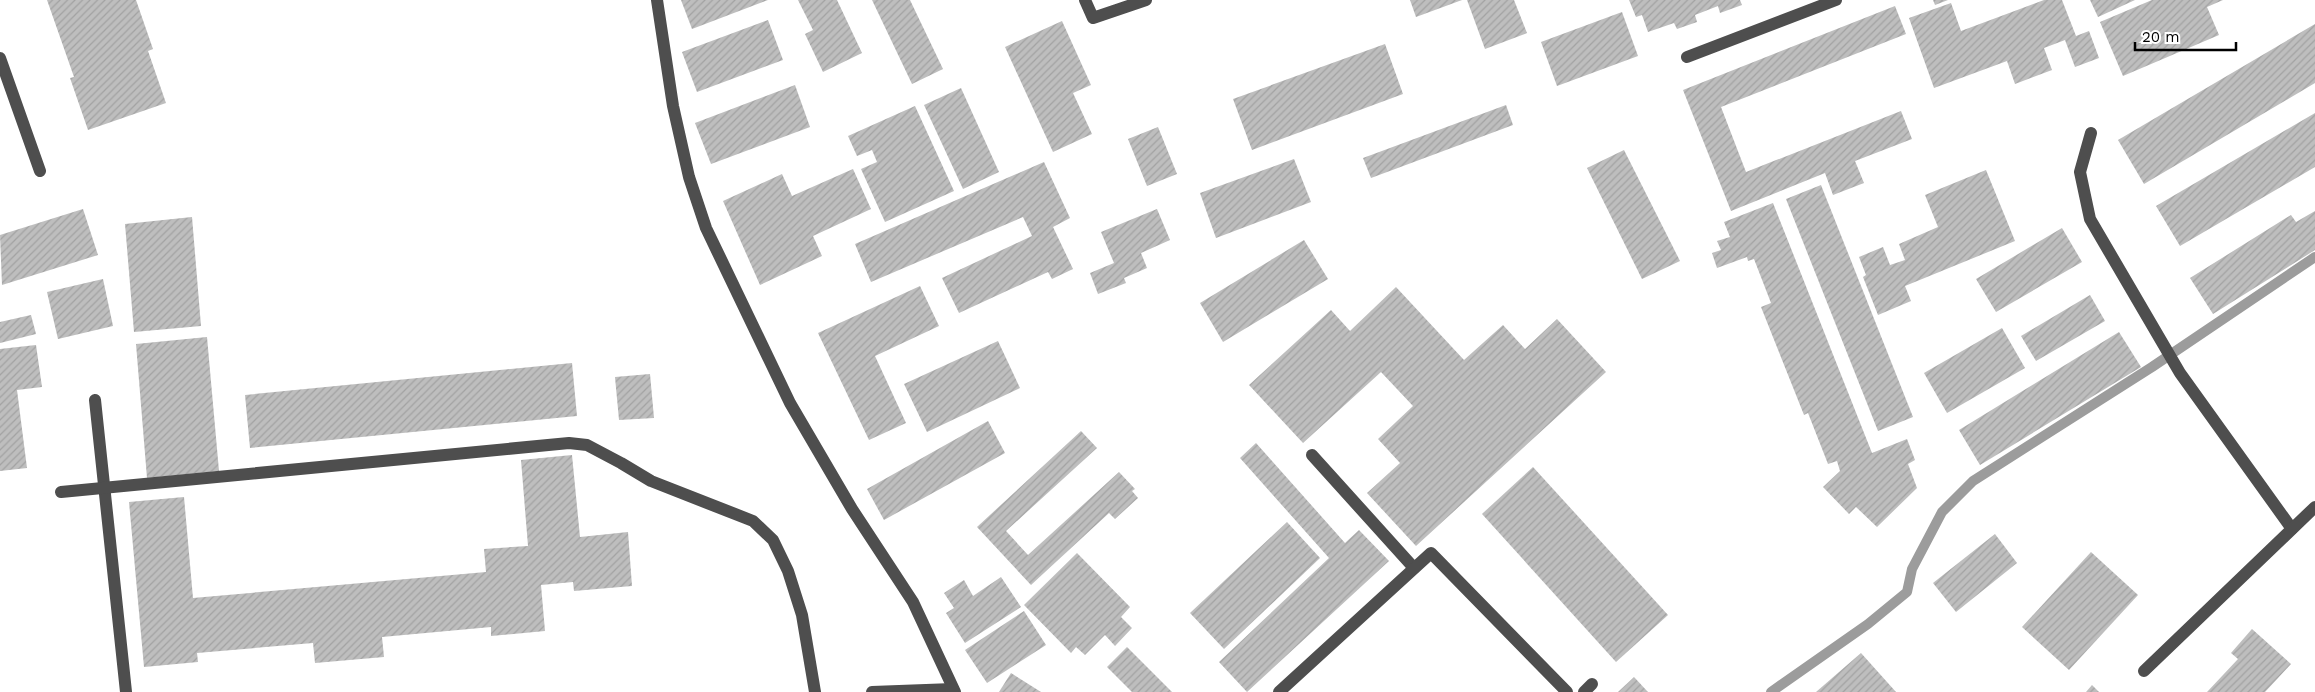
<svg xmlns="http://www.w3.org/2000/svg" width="2315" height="692" font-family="'Work Sans',sans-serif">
<defs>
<pattern id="building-hatch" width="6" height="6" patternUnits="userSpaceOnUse" patternTransform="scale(1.25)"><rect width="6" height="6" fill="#bebebe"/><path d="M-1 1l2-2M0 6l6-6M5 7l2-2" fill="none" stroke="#a2a2a2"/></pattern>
</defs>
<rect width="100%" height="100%" fill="#fff"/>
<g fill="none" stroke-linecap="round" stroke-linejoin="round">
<path stroke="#9c9c9c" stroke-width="10" d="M 1771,692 L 1868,624 L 1907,592 L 1912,569 L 1942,512 L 1973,481 L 2152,367 L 2315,257"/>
</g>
<g fill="url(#building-hatch)">
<path d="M 47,0 L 136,0 L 153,49 L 148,51 L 166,103 L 88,130 L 70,78 L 74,77 Z"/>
<path d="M 681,0 L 768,0 L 692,29 Z"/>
<path d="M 798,0 L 837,0 L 862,53 L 823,72 L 805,34 L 813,30 Z"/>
<path d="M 872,0 L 910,0 L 943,69 L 912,84 Z"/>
<path d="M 1410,0 L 1462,0 L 1416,17 Z"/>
<path d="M 1467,0 L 1514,0 L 1527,33 L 1485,49 Z"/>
<path d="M 1629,0 L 1740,0 L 1742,5 L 1720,13 L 1718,6 L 1695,15 L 1697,22 L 1677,29 L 1674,23 L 1648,32 L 1642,15 L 1636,17 Z"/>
<path d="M 1933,0 L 1948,0 L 1935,5 Z"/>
<path d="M 2044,0 L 2062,0 L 2076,36 L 2089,31 L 2099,58 L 2075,67 L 2065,40 L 2044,48 L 2052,70 L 2015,84 L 2007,61 L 1934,88 L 1909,18 L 1951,3 L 1961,31 Z"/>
<path d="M 2090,0 L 2135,0 L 2098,17 Z"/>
<path d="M 2152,0 L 2223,0 L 2207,7 L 2219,35 L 2123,76 L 2100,22 Z"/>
<path d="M 1895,6 L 1906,34 L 1721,107 L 1746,172 L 1901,111 L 1912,139 L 1855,161 L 1864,183 L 1833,195 L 1825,173 L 1731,211 L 1683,90 Z"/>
<path d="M 1622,12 L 1638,56 L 1557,86 L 1541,42 Z"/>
<path d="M 768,20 L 783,60 L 697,92 L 682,52 Z"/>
<path d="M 1062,21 L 1091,85 L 1073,93 L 1092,134 L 1053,152 L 1005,47 Z"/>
<path d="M 2315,24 L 2315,83 L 2144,184 L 2118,140 Z"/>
<path d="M 1385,44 L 1403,94 L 1252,150 L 1233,99 Z"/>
<path d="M 795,85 L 810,127 L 711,164 L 695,123 Z"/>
<path d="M 961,88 L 999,172 L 963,189 L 924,105 Z"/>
<path d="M 1506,105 L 1513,125 L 1371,178 L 1363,158 Z"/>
<path d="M 915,106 L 954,191 L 885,222 L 861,169 L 877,162 L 872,150 L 857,156 L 848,136 Z"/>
<path d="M 2315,113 L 2315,167 L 2180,246 L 2156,206 Z"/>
<path d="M 1158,127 L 1177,174 L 1147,186 L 1128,139 Z"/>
<path d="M 1624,150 L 1680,261 L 1642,279 L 1587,168 Z"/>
<path d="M 1294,159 L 1311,202 L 1216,238 L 1200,193 Z"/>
<path d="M 1044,162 L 1070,218 L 1053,227 L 1073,269 L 1052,279 L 1048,272 L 959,313 L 942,278 L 1032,236 L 1023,217 L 871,282 L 855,244 Z"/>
<path d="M 853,169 L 871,209 L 813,236 L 822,256 L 760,285 L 723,201 L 782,174 L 792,196 Z"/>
<path d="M 1986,170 L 2015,241 L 1905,286 L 1911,301 L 1878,315 L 1863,277 L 1866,275 L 1859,257 L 1883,247 L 1890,265 L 1905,260 L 1899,244 L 1938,227 L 1925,195 Z"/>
<path d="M 1821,185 L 1913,417 L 1878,431 L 1786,199 Z"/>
<path d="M 1773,203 L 1872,453 L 1907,439 L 1915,460 L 1908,464 L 1917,488 L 1877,527 L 1856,507 L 1849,514 L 1823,487 L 1840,471 L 1837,461 L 1828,464 L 1808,413 L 1804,415 L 1761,307 L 1771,303 L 1754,259 L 1748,261 L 1747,257 L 1717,268 L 1712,253 L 1721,250 L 1717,241 L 1730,237 L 1724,222 Z"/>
<path d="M 83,209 L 98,255 L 2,285 L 0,235 Z"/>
<path d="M 1157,209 L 1170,240 L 1141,253 L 1147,268 L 1124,278 L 1126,283 L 1098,294 L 1090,273 L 1114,263 L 1101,232 Z"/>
<path d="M 2315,211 L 2315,250 L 2213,314 L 2190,278 L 2291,215 L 2296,222 Z"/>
<path d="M 192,217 L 201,326 L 134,332 L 125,224 Z"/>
<path d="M 2062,228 L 2082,262 L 1996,312 L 1976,279 Z"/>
<path d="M 1304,240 L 1328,279 L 1223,342 L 1200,303 Z"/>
<path d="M 103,279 L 113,326 L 58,339 L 47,292 Z"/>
<path d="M 920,286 L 939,326 L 875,356 L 906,423 L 869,440 L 818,333 Z"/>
<path d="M 1396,287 L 1464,360 L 1503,325 L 1525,349 L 1557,319 L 1606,372 L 1416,546 L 1367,493 L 1400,463 L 1378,439 L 1413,406 L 1381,372 L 1303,443 L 1249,385 L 1331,310 L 1350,331 Z"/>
<path d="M 2090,295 L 2105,321 L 2036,361 L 2021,336 Z"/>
<path d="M 31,315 L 36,334 L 0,343 L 0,322 Z"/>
<path d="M 2002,328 L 2025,368 L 1947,413 L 1924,373 Z"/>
<path d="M 2119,332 L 2141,367 L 1980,465 L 1959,430 Z"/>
<path d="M 207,337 L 219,471 L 147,478 L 136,344 Z"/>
<path d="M 998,341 L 1020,388 L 927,432 L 904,384 Z"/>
<path d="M 36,345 L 42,387 L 17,390 L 27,468 L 0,471 L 0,349 Z"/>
<path d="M 572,363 L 577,416 L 250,448 L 245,395 Z"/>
<path d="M 650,374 L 654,418 L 619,420 L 615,377 Z"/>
<path d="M 988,421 L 1005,453 L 884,520 L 867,489 Z"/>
<path d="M 1081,431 L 1097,448 L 1006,531 L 1028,555 L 1119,472 L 1135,489 L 1132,491 L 1138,498 L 1115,519 L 1109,513 L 1031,585 L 977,527 Z"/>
<path d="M 1256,443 L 1345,543 L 1359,530 L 1389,561 L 1247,692 L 1219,662 L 1329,558 L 1240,458 Z"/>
<path d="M 572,455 L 580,537 L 628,532 L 632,586 L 574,591 L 573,582 L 541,585 L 545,631 L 491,636 L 491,627 L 382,637 L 384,657 L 315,663 L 313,643 L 197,653 L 198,662 L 144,667 L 129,502 L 184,497 L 193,598 L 486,572 L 484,549 L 528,546 L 521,460 Z"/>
<path d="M 1533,467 L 1668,615 L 1616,662 L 1482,514 Z"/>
<path d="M 1287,522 L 1320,558 L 1224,649 L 1190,613 Z"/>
<path d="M 1995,534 L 2017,563 L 1956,612 L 1933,583 Z"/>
<path d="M 2091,552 L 2138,595 L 2069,670 L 2022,627 Z"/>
<path d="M 1077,553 L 1130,607 L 1121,617 L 1132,628 L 1115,646 L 1105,635 L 1085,655 L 1076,647 L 1071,653 L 1024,605 Z"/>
<path d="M 1001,577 L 1021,607 L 965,643 L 946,613 L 954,608 L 944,593 L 964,580 L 973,596 Z"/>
<path d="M 1024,611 L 1046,645 L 987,683 L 965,650 Z"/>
<path d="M 2252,629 L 2291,664 L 2265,692 L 2207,692 L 2238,659 L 2231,653 Z"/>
<path d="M 1127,647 L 1172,692 L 1132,692 L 1107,667 Z"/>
<path d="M 1861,653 L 1896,692 L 1816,692 Z"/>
<path d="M 1011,673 L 1041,692 L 999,692 Z"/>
<path d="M 1634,677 L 1648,692 L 1618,692 Z"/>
<path d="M 2092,685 L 2099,692 L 2086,692 Z"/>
</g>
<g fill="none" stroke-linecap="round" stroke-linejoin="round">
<g stroke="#4e4e4e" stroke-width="12">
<path d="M 657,0 L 673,106 L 689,177 L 706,228 L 790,403 L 852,509 L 913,602 L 955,692"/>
<path d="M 1085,0 L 1093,18 L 1146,0"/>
<path d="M 1687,57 L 1836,0"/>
<path d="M 0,58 L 40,171"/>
<path d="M 2091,133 L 2080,172 L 2090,219 L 2180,373 L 2292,529"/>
<path d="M 95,400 L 126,692"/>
<path d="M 1312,455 L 1414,568"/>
<path d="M 61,492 L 569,443 L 587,445 L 621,463 L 651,481 L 753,521 L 773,540 L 788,571 L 802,615 L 815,692"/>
<path d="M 2144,671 L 2315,507"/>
<path d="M 872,692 L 953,689"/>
<path d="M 1279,692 L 1431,553 L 1567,692"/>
<path d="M 1584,692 L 1592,684"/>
</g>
</g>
<path d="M2135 42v8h101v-8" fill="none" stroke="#000000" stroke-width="2.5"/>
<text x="2142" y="42" font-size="15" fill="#000000" stroke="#ffffff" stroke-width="4" paint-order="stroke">20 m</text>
</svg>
